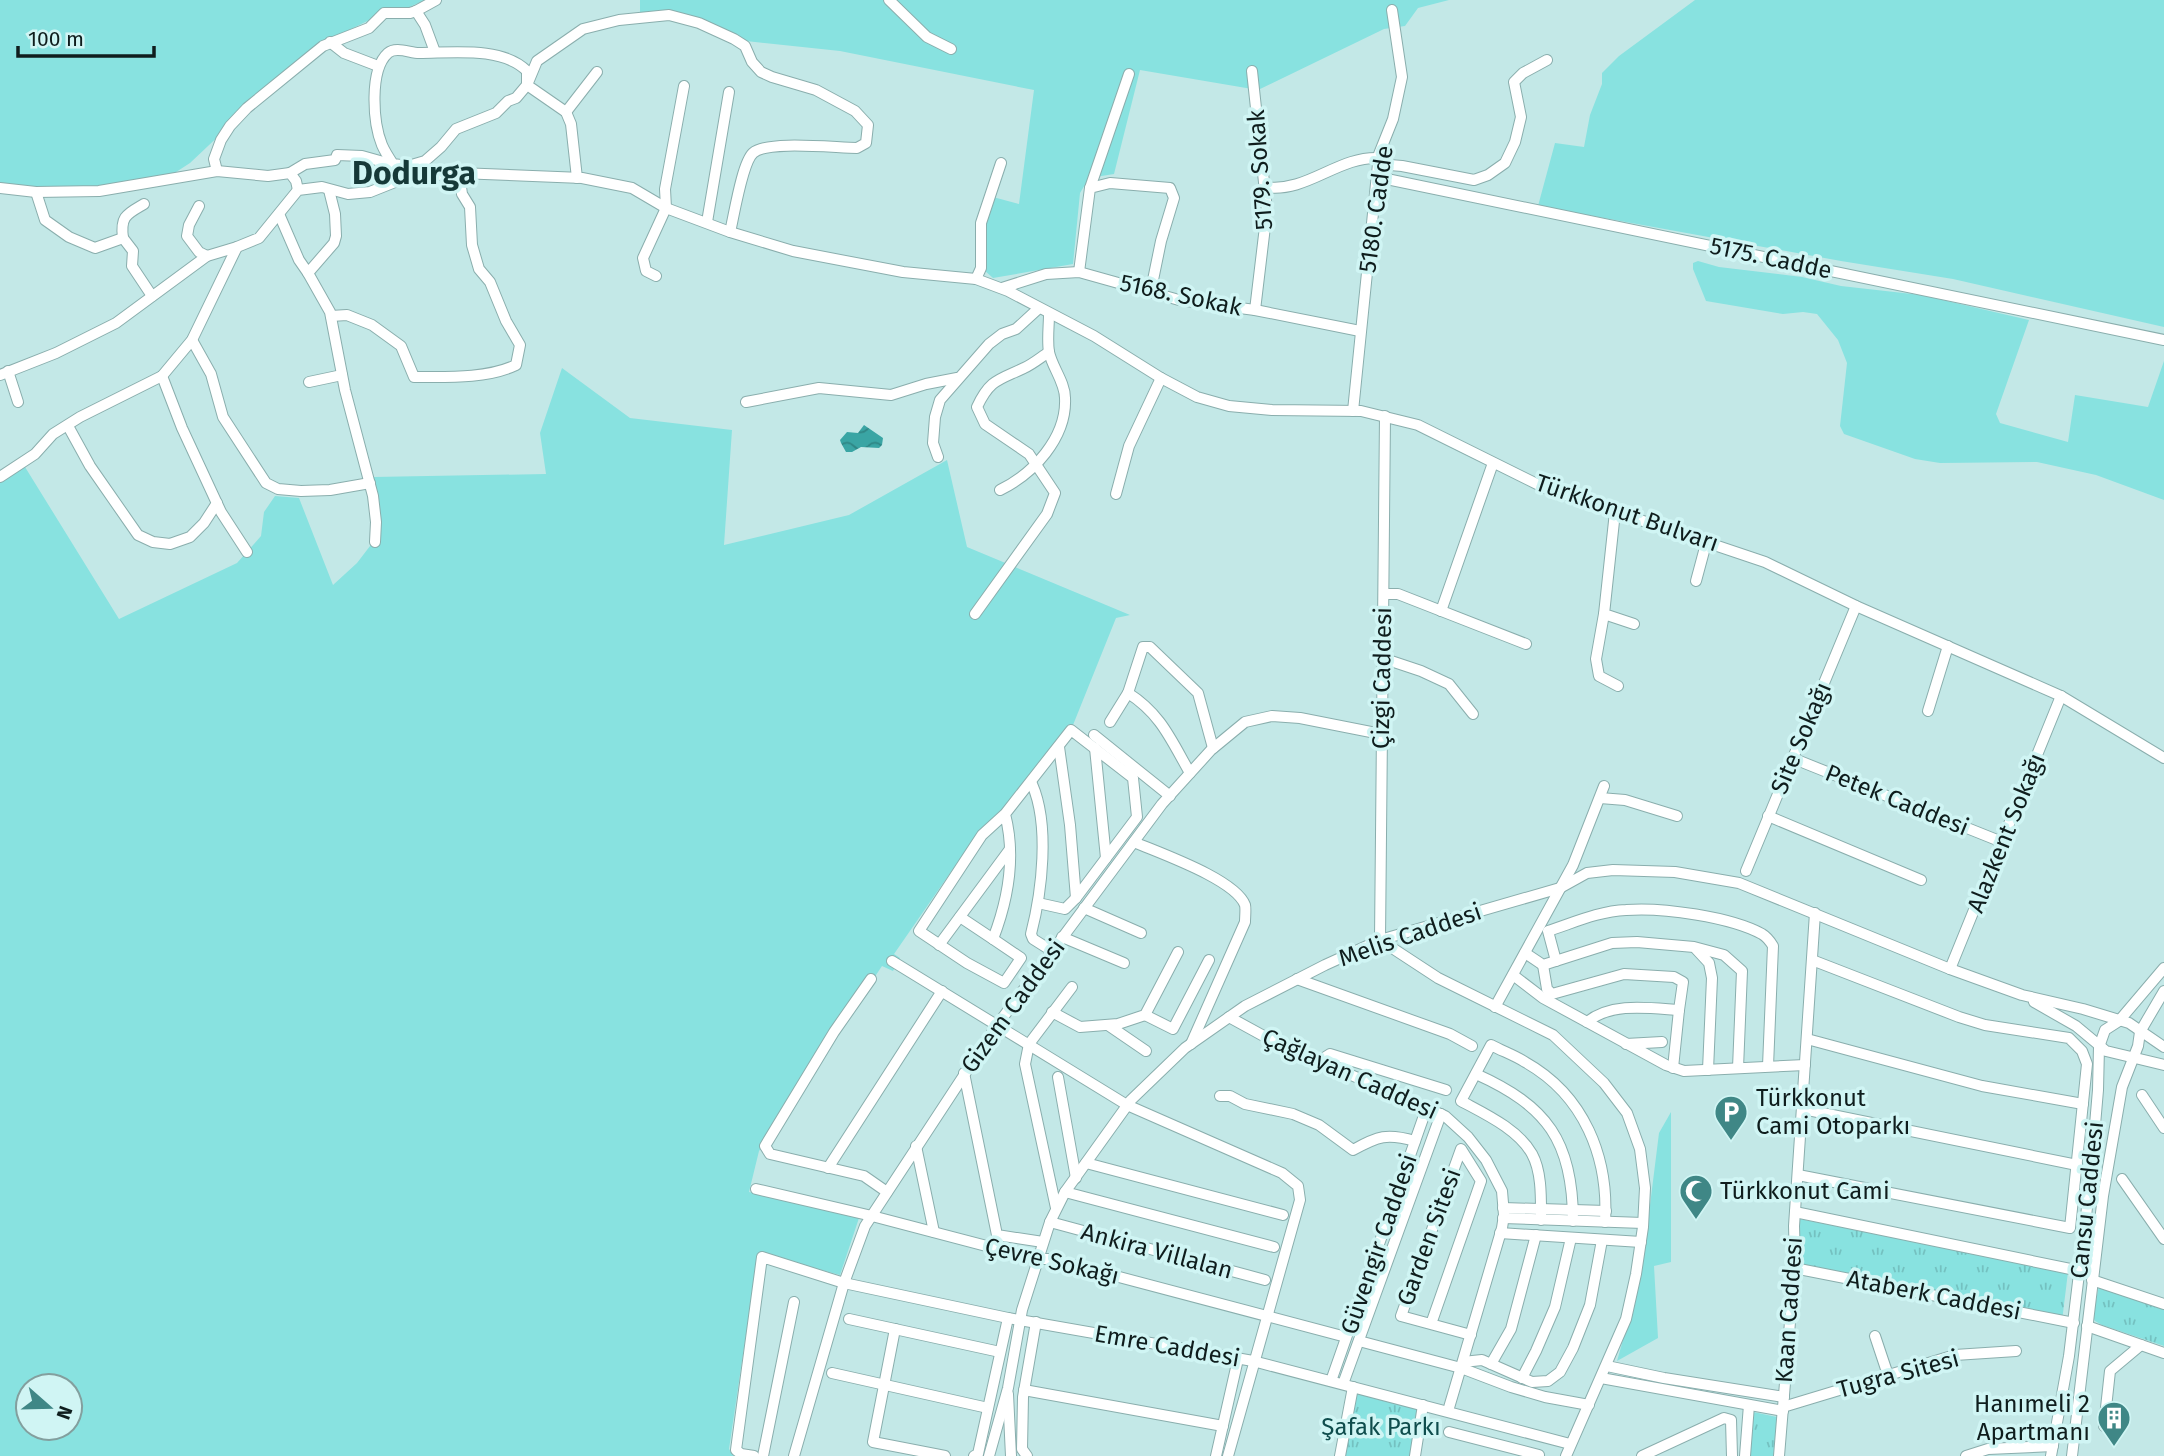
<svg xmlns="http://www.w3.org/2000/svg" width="2164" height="1456" font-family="'Fira Sans',sans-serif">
<defs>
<pattern id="park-tufts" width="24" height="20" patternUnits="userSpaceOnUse" patternTransform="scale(1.75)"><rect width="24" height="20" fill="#88e2e0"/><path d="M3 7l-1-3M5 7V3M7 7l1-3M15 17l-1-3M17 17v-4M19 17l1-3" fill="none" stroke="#74c1c0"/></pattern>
<pattern id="water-waves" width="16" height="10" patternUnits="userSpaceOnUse" patternTransform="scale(1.75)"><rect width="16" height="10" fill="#3aa5a4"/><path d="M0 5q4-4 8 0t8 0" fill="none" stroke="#2f8685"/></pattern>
</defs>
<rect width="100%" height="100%" fill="#c3e8e7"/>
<g fill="#88e2e0" fill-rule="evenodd">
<path d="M 0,0 L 425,0 L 405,9 L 392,9 L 312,48 L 190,163 L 173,174 L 97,188 L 0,185 Z"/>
<path d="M 640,0 L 1449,0 L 1418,8 L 1405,26 L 1384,29 L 1258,90 L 1140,70 L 1114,174 L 1089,178 L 1080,193 L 1073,264 L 993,278 L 984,270 L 986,221 L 993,197 L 1019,204 L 1034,90 L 840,51 L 746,41 L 693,17 L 640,15 Z"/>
<path d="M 1695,0 L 2164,0 L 2164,327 L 1953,279 L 1841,261 L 1538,206 L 1555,143 L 1584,147 L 1590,115 L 1602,84 L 1602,73 L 1619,56 Z"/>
<path d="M 1698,261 L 1719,267 L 1802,277 L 1841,286 L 1921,295 L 2029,320 L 1996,414 L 2000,423 L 2068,442 L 2075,395 L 2148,407 L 2164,361 L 2164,500 L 2096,475 L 2037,462 L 1940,463 L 1915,459 L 1844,434 L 1840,426 L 1847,363 L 1838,340 L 1817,314 L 1803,312 L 1783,314 L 1706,301 L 1693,269 L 1693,263 Z"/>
<path d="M 562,368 L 630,418 L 732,430 L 724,545 L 849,515 L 947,460 L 967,547 L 1130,615 L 1116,618 L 1071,730 L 1024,787 L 975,837 L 894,954 L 900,958 L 893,971 L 882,966 L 759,1151 L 749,1192 L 859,1218 L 840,1275 L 758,1253 L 729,1449 L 734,1456 L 0,1456 L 0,482 L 25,467 L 119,619 L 237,563 L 261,536 L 264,512 L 275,496 L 299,498 L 333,585 L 357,563 L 380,533 L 373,477 L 546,474 L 540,433 ZM 28,1386 L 70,1386 L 70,1428 L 28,1428 Z"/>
<path d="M 1671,1112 L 1671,1262 L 1654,1266 L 1658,1338 L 1617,1361 L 1641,1277 L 1659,1133 Z"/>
</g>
<g fill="url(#park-tufts)">
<path d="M 1800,1219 L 2068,1272 L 2062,1321 L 1800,1264 Z"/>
<path d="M 2099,1285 L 2164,1308 L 2164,1346 L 2102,1325 L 2095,1321 L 2093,1317 Z"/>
<path d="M 1357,1392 L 1420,1408 L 1410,1456 L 1344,1456 Z"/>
<path d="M 1753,1412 L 1777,1417 L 1774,1456 L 1750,1456 Z"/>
</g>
<path fill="url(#water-waves)" d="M 864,425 L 883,438 L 882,445 L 879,448 L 861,447 L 852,452 L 846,452 L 841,443 L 840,440 L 847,432 L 858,433 Z"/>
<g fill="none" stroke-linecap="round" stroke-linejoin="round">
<defs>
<g id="minor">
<path d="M 889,0 L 927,37 L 951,49"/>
<path d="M 416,11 L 436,0"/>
<path d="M 330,42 L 344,53 L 378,66"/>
<path d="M 1252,71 L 1267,210 L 1255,310"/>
<path d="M 566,112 L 597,72"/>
<path d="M 1378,164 L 1402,166 L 1474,180 L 1488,175 L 1505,163 L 1515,142 L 1521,117 L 1514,82 L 1523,73 L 1547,60"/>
<path d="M 217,171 L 214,159 L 221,140 L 230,126 L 247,108 L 323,46 L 369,28 L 384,13 L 410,13 L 416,11 L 425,25 L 435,52"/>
<path d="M 290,173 L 305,164 L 335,160 L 337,155 L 362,156 L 394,165"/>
<path d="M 1377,177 L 2164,340"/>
<path d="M 577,178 L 571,124 L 566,112 L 527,85 L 527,71 C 502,46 452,53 419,53 C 410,53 396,46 388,53 C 369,70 373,123 382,145 C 385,152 389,158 393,164 L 408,166 L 425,161 L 441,147 L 456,129 L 496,113 L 508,101 L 516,98 L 527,85 L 537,61 L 583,29 L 619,20 L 669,15 L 699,23 L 734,39 L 745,46 L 752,62 L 761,72 L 772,77 L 816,90 L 855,111 L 868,125 L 866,143 L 857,148 C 836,148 767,140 753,153 C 742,163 734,216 730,232"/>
<path d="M 1266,187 C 1307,193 1338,156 1379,158"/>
<path d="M 0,188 L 36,192 L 99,191 L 217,171 L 268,176 L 290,173 L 296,181 L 298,190"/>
<path d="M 1090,188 L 1129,74"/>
<path d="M 36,192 L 45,220 L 69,237 L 95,248 L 123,238 L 133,251 L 132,266 L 152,296"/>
<path d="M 199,206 L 189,225 L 187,236 L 199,252 L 207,256"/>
<path d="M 279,214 L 299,260 L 308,273 L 334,243 L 336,236 L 335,214 L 329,190"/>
<path d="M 707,222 L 729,92"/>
<path d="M 123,238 C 120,216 127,214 144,204"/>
<path d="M 1079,272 L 1090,188 L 1110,183 L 1170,188 L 1174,198 L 1161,241 L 1153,280 L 1146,290"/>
<path d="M 308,273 L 330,312 L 345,390 L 373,496 L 376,522 L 375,542"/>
<path d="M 656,276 L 646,271 L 643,258 L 666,208 L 665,189 L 684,86"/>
<path d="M 976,279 L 981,268 L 981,223 L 1001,163"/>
<path d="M 1002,288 L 1046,274 L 1079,272 L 1179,300 L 1255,310 L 1360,331"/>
<path d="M 331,316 L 347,315 L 372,325 L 401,346 L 414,377 C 447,377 486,379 516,365 L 520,345 L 506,321 L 490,282 L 479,269 L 472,245 L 470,207 L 462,194 L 459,173"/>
<path d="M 192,340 L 211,374 L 223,417 L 266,483 L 278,489 L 301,491 L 330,490 L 370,483"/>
<path d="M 8,371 L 18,402"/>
<path d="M 0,375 L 56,353 L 116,323 L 207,256 L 237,247 L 259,238 L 298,190 L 322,187 L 348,194 L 370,192 L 405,178 L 459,173 L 582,178 L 632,188 L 666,208 L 730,232 L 793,251 L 903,272 L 976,279 L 1008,291 L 1094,336 L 1161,378 L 1197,397 L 1229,406 L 1272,410 L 1361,411 L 1418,425 L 1545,488 L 1765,562 L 1856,606 L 2061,696 L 2164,758"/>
<path d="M 162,376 L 182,428 L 221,512 L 247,552"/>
<path d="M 309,382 L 342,375"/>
<path d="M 746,402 L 819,388 L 891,395 L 926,384 L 957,378"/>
<path d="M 1353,411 L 1379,154 L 1393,119 L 1402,77 L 1392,10"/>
<path d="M 68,426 L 90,466 L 138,535 L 153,542 L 170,544 L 190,537 L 204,523 L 217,503"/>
<path d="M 938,457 L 933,443 L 935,417 L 940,400 L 989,344 L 1002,334 L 1016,329 L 1039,308"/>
<path d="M 0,477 L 35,454 L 53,434 L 80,417 L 162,376 L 192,340 L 237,247"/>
<path d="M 1000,490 C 1033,474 1067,438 1065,398 C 1065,382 1052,367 1049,352 C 1047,340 1049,326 1049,314"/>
<path d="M 1116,494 L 1129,446 L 1161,378"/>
<path d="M 1615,512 L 1604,614 L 1634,624"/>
<path d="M 1696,581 L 1707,540"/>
<path d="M 1384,594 L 1398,594 L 1526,644"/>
<path d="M 1441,611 L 1493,463"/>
<path d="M 975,614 L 1047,514 L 1055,493 L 1029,454 L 985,424 L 977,407 C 990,379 999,380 1024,368 C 1033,364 1041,357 1049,352"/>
<path d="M 1604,614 L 1596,659 L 1599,676 L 1618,686"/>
<path d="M 1382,658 L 1421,671 L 1449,684 L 1473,714"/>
<path d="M 1128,693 C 1161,714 1171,740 1190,773"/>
<path d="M 1928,711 L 1948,646"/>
<path d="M 1110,722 L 1128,693 L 1143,647 L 1150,647 L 1198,693 L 1213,748"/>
<path d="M 1094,735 L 1170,796"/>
<path d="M 1059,747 L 1070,825 L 1076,898"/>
<path d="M 1095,748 L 1106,858"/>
<path d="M 1792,758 L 2002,842"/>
<path d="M 1032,784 C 1050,825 1042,891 1031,934 L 1033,939 L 1052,951"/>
<path d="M 1600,798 L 1625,800 L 1677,816"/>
<path d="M 1005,814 L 982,835 L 919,931 L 967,963 L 1004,983 L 1021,958 L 993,939 C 1008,900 1016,856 1005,814 L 1071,730 L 1133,778 L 1137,817 L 1076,898 L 1065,909 L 1038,903"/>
<path d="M 1768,816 L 1921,880"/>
<path d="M 1134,842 C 1159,853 1235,879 1245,905 C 1246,909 1245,917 1245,922 L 1191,1044"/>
<path d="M 1746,871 L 1856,606"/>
<path d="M 1084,908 L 1141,933"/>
<path d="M 960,917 L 993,939"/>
<path d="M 1062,937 L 1124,963"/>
<path d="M 1380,940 L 1438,978 L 1553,1035 L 1604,1083 L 1627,1113 L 1640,1149 L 1645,1188 L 1643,1227 L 1636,1274 L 1626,1319 L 1566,1456"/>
<path d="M 1380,940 L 1385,416"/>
<path d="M 939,945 L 1010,849"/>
<path d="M 1696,949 L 1709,963 L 1712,978 L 1708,1070"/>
<path d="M 1525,953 L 1543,965 L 1612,943 L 1637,942 L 1694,947 L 1724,955 L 1742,971 L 1738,1068"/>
<path d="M 892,961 L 1127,1105 L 1282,1173 L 1298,1186 L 1300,1200 L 1228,1456"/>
<path d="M 1556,961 L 1548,931 C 1573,923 1599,911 1626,910 C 1662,907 1731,917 1762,934 C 1767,937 1770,941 1773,946 L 1768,1066"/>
<path d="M 1543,965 L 1547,989 L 1552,994 L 1624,974 L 1674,977 L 1683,982 L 1679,1010 C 1649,1008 1611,1002 1587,1022"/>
<path d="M 1950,969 L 2061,696"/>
<path d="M 1513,975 L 1543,998 L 1666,1065 L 1684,1071 L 1805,1065"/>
<path d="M 871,979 L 834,1032 L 765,1146 L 770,1154 L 864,1176 L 887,1192"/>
<path d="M 1297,979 L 1450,1034 L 1472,1046"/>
<path d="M 2034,1002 L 2076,1026 L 2106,1051 L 2164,1065"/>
<path d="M 1495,1007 L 1573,865 L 1604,786"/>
<path d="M 1052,1012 L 1080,1027 L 1118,1024 L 1145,1015 L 1178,952"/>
<path d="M 1145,1015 L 1173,1029 L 1209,960"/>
<path d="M 1229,1017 L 1271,1040 L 1445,1116 L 1468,1137 L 1486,1160 L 1502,1191 L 1504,1215 L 1502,1228 L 1448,1411"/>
<path d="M 1108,1025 L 1146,1051"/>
<path d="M 1807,1039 L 1982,1086 L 2083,1104"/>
<path d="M 1626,1044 L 1662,1042"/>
<path d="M 1319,1061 L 1330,1054 L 1446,1090"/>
<path d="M 1673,1068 L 1679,1010"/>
<path d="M 964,1073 L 997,1235 L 1043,1242"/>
<path d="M 1476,1074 C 1547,1106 1573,1141 1573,1221"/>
<path d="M 1058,1077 L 1076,1178"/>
<path d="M 2142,1095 L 2164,1128"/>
<path d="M 1220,1096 L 1230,1096 L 1245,1104 L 1293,1114 L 1319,1125 L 1353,1150 C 1378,1136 1387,1133 1415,1141"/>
<path d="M 1803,1109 L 2077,1165"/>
<path d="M 916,1146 L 934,1232"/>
<path d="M 1086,1163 L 1283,1215"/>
<path d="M 828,1168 L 942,991"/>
<path d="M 1798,1175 L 2070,1228 L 2087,1064 L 2082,1051 L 2069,1038 L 1985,1025 L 1959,1017 L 1812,960"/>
<path d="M 2122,1179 L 2164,1239"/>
<path d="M 756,1189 L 872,1216 L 1036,1259 L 1051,1259 L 1346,1337"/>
<path d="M 1065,1192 L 1274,1247"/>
<path d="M 1056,1208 L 1025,1064 L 1029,1044 L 1072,987"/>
<path d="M 1503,1208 L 1606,1211"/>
<path d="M 1795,1212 L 2080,1271"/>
<path d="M 1503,1218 L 1643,1223"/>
<path d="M 1541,1220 C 1541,1199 1542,1172 1532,1154 C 1518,1129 1485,1114 1461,1101 L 1491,1045 C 1502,1051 1514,1055 1525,1062 C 1584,1095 1609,1157 1605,1222"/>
<path d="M 1050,1222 L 1265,1280"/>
<path d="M 1500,1233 L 1641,1242"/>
<path d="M 1794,1268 L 2074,1323"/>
<path d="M 2092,1280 L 2164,1304"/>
<path d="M 849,1319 L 1000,1352"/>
<path d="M 1431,1324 L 1481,1181 L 1461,1149 L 1401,1316 L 1471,1335"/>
<path d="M 2087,1326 L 2164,1353"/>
<path d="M 895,1329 L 873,1442 L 945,1456"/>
<path d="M 1875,1336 L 1888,1375"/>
<path d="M 1359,1341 L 1461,1368 L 1511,1387 L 1545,1397 L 1589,1405"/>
<path d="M 1463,1362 L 1482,1360 L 1532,1382 L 1548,1381 L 1560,1372 L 1573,1348 L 1590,1305 L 1602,1240"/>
<path d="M 1491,1364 L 1511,1329 L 1536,1235"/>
<path d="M 1607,1366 L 1664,1378 L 1784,1397"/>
<path d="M 832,1373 L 988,1408"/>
<path d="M 1522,1378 L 1536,1351 L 1555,1307 L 1571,1238"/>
<path d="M 1601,1378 L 1783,1411"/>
<path d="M 1331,1381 L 1427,1107"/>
<path d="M 1343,1384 L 1441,1114"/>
<path d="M 1024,1390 L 1223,1426"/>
<path d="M 1008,1394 L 1011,1456"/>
<path d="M 1783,1407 L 1955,1355 L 2016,1351"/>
<path d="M 2104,1426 L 2110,1371 L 2141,1345"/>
<path d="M 1449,1432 L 1539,1455"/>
<path d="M 754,1456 L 741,1454 L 736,1450 L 762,1257 L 844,1283 L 1008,1318 L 1253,1361 L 1570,1444"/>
<path d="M 763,1456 L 794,1302"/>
<path d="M 794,1456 L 844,1283 L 865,1226 L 995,1028 L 1162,804 L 1211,750 L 1245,722 L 1272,716 L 1300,718 L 1381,734"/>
<path d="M 974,1456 L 978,1454 L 1008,1318"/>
<path d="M 989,1456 L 1008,1388 L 1022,1310 L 1050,1222 L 1065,1192 L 1131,1100 L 1185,1048 L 1245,1006 L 1325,965 L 1380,940 L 1560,888 L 1587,873 L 1613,870 L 1675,872 L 1739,883 L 1950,969 L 2022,995 L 2083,1009 L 2129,1023 L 2164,1047"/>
<path d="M 1027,1456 L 1022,1449 L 1023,1397 L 1036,1322"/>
<path d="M 1216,1456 L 1238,1359"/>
<path d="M 1340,1456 L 1353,1387"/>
<path d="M 1415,1456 L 1423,1405"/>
<path d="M 1642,1456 L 1724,1418 L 1731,1420 L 1732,1456"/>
<path d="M 1745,1456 L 1749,1405"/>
<path d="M 1779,1456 L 1795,1261 L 1794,1226 L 1815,913"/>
<path d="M 1966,1456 L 1988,1449 L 2053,1446"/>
<path d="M 2051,1456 L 2069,1356 L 2090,1183 L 2098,1090 L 2099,1047 L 2105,1030 L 2119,1021 L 2164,968"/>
<path d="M 2072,1456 L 2103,1196 L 2122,1087 L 2138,1046 L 2140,1032 L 2164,991"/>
</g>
</defs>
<use href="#minor" stroke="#8aaead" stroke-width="12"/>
<use href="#minor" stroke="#fff" stroke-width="10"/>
</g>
<defs>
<symbol id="parking-pin" viewBox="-11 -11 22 30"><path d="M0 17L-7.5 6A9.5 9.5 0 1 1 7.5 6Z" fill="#3f8786" stroke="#d0f5f4"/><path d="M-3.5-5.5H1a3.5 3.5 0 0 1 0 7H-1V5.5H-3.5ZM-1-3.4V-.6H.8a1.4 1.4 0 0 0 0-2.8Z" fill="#fff"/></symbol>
<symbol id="mosque-pin" viewBox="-11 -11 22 30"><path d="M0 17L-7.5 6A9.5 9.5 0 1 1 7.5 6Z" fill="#3f8786" stroke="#d0f5f4"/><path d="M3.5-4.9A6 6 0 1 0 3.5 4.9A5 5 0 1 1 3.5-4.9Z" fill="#fff"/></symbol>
<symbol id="building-pin" viewBox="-11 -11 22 30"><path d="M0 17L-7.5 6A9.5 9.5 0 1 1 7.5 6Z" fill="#3f8786" stroke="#d0f5f4"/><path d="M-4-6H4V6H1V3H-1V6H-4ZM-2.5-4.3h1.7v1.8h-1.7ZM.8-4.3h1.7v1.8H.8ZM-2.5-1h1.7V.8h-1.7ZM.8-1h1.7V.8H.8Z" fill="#fff"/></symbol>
</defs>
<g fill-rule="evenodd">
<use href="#parking-pin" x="1712" y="1093" width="38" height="52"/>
<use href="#mosque-pin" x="1677" y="1172" width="38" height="52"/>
<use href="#building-pin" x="2095" y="1399" width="38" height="52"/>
</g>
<g text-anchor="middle" stroke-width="7" stroke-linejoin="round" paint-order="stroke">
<g font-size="24" fill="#0f1d1d" stroke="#d0f5f4">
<text transform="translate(1260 170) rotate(-94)" y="8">5179. Sokak</text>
<text transform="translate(1376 209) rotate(-82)" y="8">5180. Cadde</text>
<text transform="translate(1771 258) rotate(12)" y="8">5175. Cadde</text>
<text transform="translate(1181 295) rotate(12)" y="8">5168. Sokak</text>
<text transform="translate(1627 513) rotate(19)" y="8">Türkkonut Bulvarı</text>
<text transform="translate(1382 678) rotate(-89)" y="8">Çizgi Caddesi</text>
<text transform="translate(1801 738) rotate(-67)" y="8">Site Sokağı</text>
<text transform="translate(1897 800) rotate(22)" y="8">Petek Caddesi</text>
<text transform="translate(2006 833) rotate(-68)" y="8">Alazkent Sokağı</text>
<text transform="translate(1410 935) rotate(-19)" y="8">Melis Caddesi</text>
<text transform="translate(1013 1006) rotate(-54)" y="8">Gizem Caddesi</text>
<text transform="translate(1350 1074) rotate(24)" y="8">Çağlayan Caddesi</text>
<text transform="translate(2087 1200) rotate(-84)" y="8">Cansu Caddesi</text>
<text transform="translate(1429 1237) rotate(-70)" y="8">Garden Sitesi</text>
<text transform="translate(1379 1244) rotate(-71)" y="8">Güvengir Caddesi</text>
<text transform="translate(1157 1251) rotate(15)" y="8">Ankira Villalan</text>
<text transform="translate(1052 1261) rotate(13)" y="8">Çevre Sokağı</text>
<text transform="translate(1934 1295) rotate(11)" y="8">Ataberk Caddesi</text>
<text transform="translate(1789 1310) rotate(-86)" y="8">Kaan Caddesi</text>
<text transform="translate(1167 1346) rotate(10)" y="8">Emre Caddesi</text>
<text transform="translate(1898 1374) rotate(-15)" y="8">Tugra Sitesi</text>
</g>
<g font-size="24" fill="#0f1d1d" stroke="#d0f5f4" text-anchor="start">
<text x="1756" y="1106">Türkkonut<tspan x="1756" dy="28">Cami Otoparkı</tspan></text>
<text x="1720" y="1199">Türkkonut Cami</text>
<text x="2090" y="1412" text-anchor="end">Hanımeli 2<tspan x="2090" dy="28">Apartmanı</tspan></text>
</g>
<g font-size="24" fill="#0f4d4d" stroke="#d0f5f4">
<text x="1381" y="1435">Şafak Parkı</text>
</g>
<g font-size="32" font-weight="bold" fill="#163938" stroke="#d0f5f4">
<text x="414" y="184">Dodurga</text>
</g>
</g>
<g transform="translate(49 1407) rotate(110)"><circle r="33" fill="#d0f5f4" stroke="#839f9e" stroke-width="2"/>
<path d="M0-5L12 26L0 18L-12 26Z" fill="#3f8786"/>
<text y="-10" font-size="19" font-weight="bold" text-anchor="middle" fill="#0f1d1d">N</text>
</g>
<path d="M18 46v10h136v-10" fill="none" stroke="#0f1d1d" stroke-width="3.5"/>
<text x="28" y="46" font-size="21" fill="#0f1d1d" stroke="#d0f5f4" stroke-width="5" paint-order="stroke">100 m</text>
</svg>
